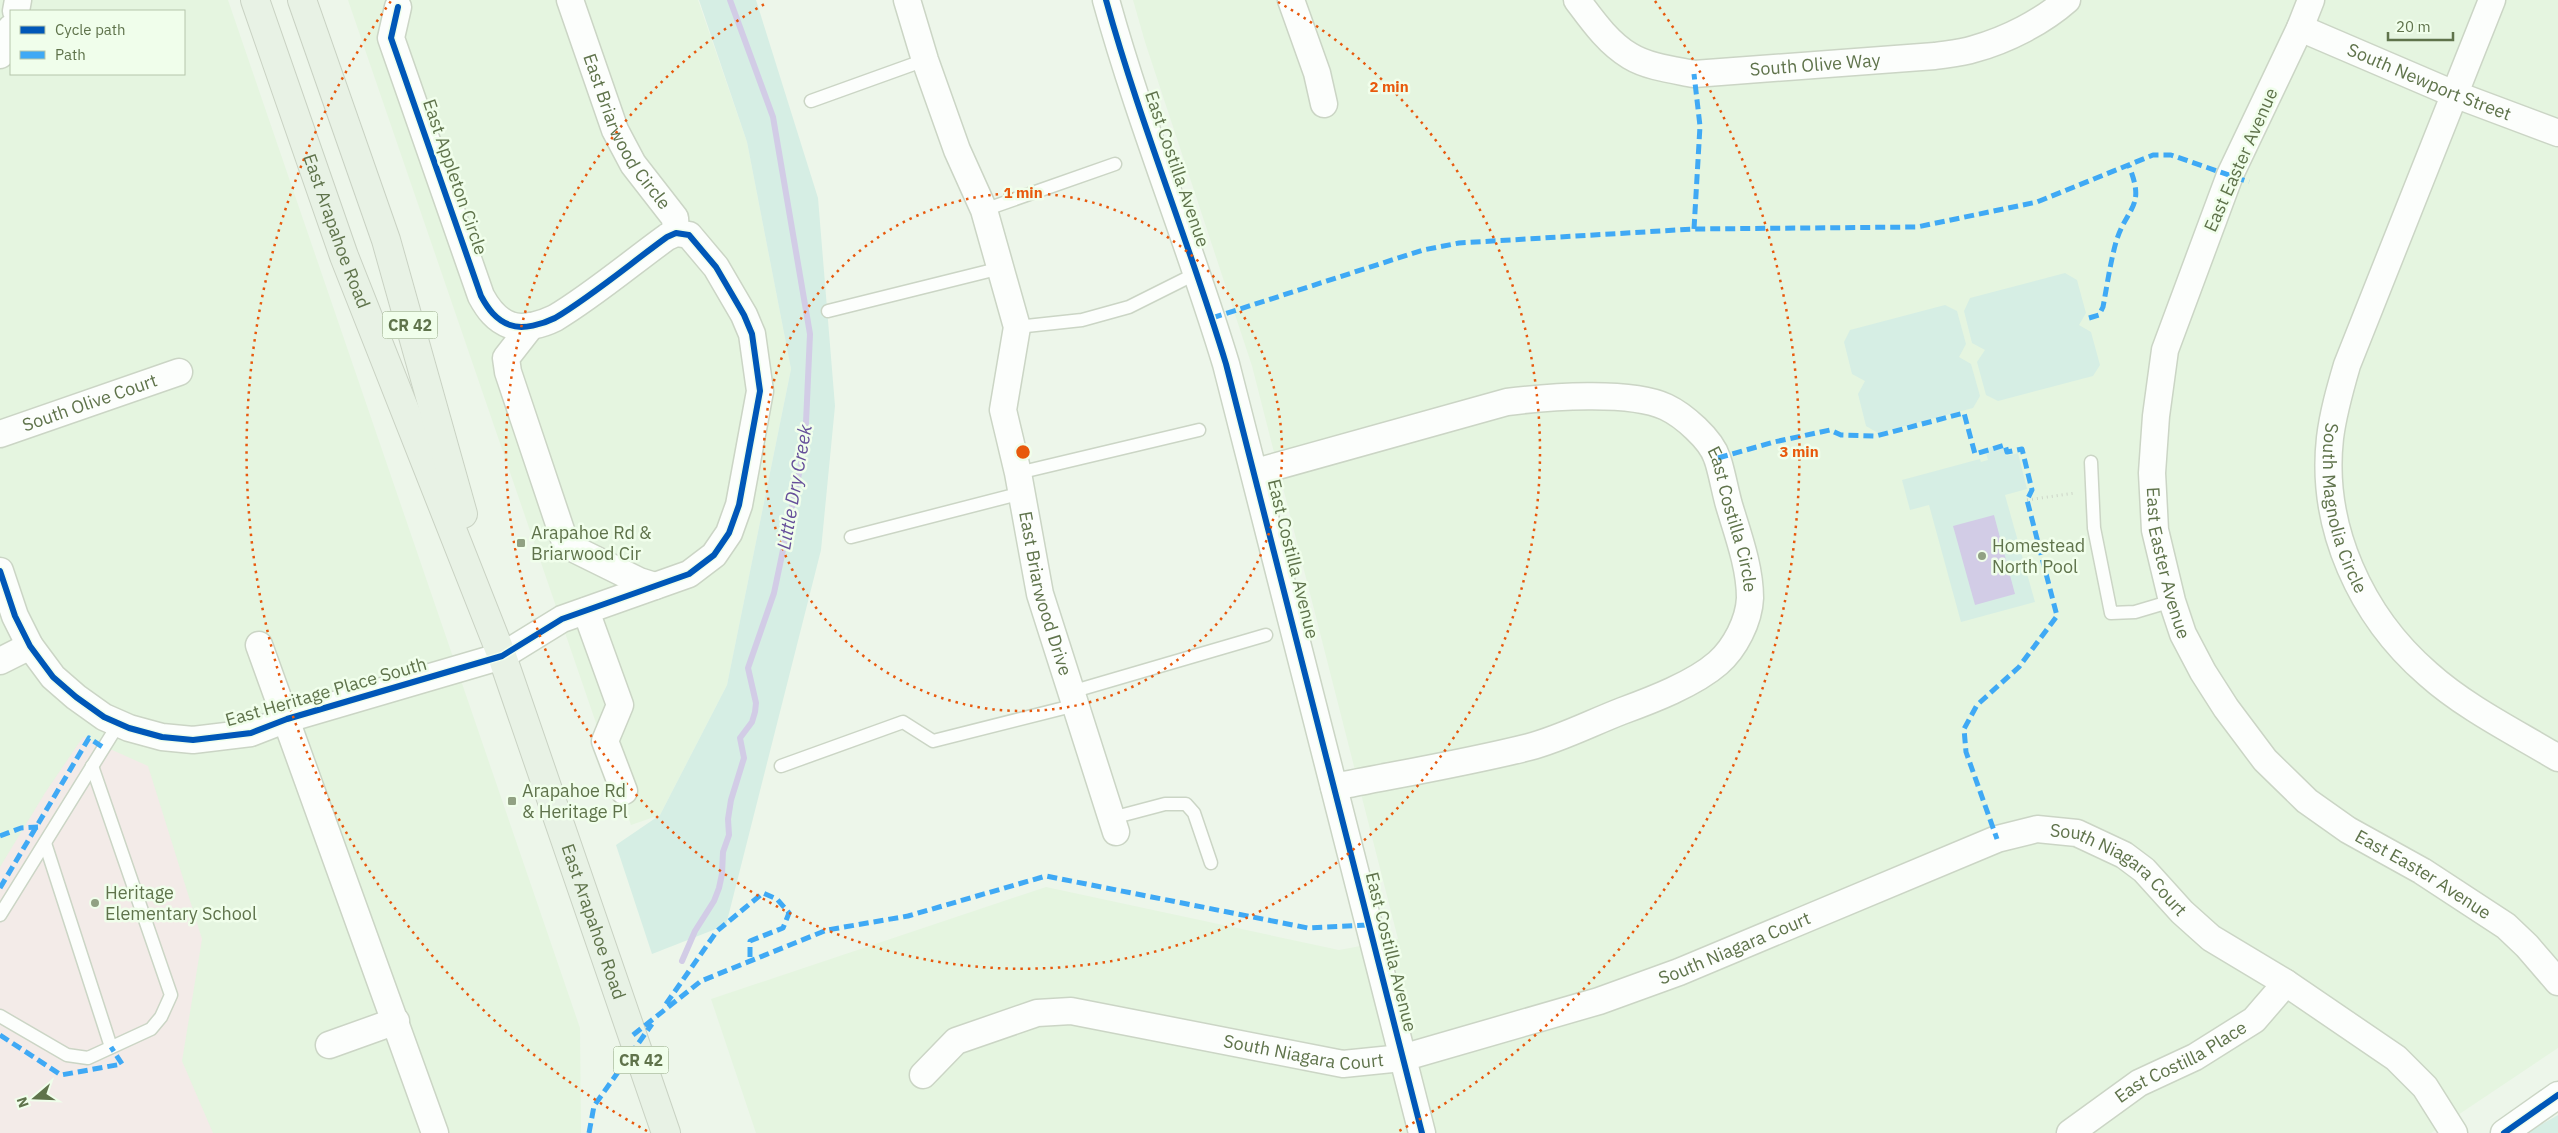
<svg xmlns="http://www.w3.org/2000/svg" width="2558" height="1133" font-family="'IBM Plex Sans',sans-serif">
<rect width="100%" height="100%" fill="#edf6ea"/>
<g fill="#e5f5e0" fill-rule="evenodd">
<path d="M 0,0 L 228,0 L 580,1028 L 581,1133 L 0,1133 ZM 11,11 L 184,11 L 184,74 L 11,74 Z"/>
<path d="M 348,0 L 698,0 L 747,142 L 791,369 L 727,685 L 660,815 L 631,825 Z"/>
<path d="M 1133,0 L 2558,0 L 2558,1048 L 2431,1133 L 756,1133 L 711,999 L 1046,887 L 1339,950 L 1398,939 L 1252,366 L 1145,42 Z"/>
</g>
<path fill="#f3ebe8" d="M 83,737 L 148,766 L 202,939 L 182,1061 L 213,1133 L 0,1133 L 0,867 L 45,793 Z"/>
<g fill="#d6eee4">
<path d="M 699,0 L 756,0 L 818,198 L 835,406 L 821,550 L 726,925 L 652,954 L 616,845 L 660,815 L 727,685 L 791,369 L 747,142 Z"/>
<path d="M 2065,273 L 2077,280 L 2086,313 L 2079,325 L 2091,332 L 2100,365 L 2093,376 L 1998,401 L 1986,395 L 1977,362 L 1985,350 L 1972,343 L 1964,311 L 1970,298 Z"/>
<path d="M 1945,305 L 1957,311 L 1966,344 L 1959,357 L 1971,364 L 1980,396 L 1973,408 L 1878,433 L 1866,426 L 1858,394 L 1865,381 L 1852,374 L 1844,342 L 1850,330 Z"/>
<path d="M 2002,444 L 2006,456 L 2018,453 L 2027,489 L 2005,495 L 2035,602 L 1961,622 L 1929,505 L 1910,510 L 1902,480 L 1980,459 L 1981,462 L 1988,460 L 1985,449 Z"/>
<path d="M 2558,1115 L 2558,1133 L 2526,1133 Z"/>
</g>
<path fill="#d2cce6" d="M 1994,515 L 2015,594 L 1975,605 L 1953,526 Z"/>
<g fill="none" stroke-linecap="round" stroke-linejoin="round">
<path stroke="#d2cce6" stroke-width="6" d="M 682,961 L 695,931 L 714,901 L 719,888 L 722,874 L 723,852 L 729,835 L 728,819 L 731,800 L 744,758 L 740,738 L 752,722 L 755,712 L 756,703 L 748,668 L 774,593 L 805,445 L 810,334 L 773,117 L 730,0"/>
<defs>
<g id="lane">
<path d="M 811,101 L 925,60"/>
<path d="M 984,210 L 1115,164"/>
<path d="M 828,311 L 1001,268"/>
<path d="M 1017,327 L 1082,320 L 1129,307 L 1197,273"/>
<path d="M 2091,462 L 2094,528 L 2111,613 L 2135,612 L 2172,601"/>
<path d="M 1018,473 L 1199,430"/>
<path d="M 851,537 L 1022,493"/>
<path d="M 1071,692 L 1266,635"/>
<path d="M 781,766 L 903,722 L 933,741 L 1076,705"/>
<path d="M 1112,818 L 1165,804 L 1186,804 L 1194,813 L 1211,863"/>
<path d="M 45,843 L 111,1047"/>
<path d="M 0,915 L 119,723"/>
<path d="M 0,1016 L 67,1055 L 88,1058 L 151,1029 L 161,1017 L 171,995 L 92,766"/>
</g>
<g id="street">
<path id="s1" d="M 570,0 L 615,130 L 633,164 L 675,218 L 676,233"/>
<path id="s2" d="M 907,0 L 925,60 L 957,150 L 984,210 L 1017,327 L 1003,410 L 1018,473 L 1040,594 L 1116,832"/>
<path d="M 1106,0 C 1140,123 1189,242 1226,364 L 1422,1133"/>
<path d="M 1291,0 L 1317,73 L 1324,104"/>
<path id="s3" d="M 1577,0 C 1592,20 1608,43 1630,56 C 1648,67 1674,70 1694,74 L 1935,56 C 1948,54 1962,53 1974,49 C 2007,40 2042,22 2067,0"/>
<path id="s4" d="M 2311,0 L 2300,28 L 2230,175 L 2165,350 L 2156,416 L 2152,473 L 2155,530 L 2172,601 L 2183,634 L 2203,672 L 2226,708 L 2265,760 L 2307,801 L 2348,830 L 2422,871 L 2506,926 L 2527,946 L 2558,982"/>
<path id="s5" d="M 2492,0 L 2347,365 C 2340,389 2333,413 2330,438 C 2320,527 2361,616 2428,674 C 2466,708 2515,732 2558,758"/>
<path d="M 16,11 L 18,0"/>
<path id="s6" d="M 2300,28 L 2454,94 L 2558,133"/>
<path d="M 0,55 L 11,28"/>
<path d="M 531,326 L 506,358 L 508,372 L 566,545 L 639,581 L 655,586"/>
<path id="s7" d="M 0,434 L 179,372"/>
<path id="s8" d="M 1256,472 L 1507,402 C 1547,397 1630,390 1666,407 C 1683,415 1711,439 1717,458 C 1721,468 1725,491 1729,505 C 1738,535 1750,567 1750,598 C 1749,621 1735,648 1718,663 C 1694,684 1652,700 1622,711 C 1591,723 1560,739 1529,747 C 1465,763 1399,774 1334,787"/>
<path d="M 0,571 L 15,616 L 30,646 L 53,677 L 76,697 L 104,717 L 129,728 L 162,737 L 193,740 L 251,733 L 287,719 L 502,656 L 562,619 L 689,574 L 714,555 L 729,533 L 739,505 L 760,391 L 752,334 L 744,315 L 716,267 L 689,235 L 676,233 L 667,237 C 631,263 592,296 555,318 C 543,324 523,330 510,325 C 496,320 488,309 481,296 L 391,38 L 398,7"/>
<path d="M 586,611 L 620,705 L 605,741 L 624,791"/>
<path d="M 259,645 L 435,1133"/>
<path d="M 0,661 L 30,646"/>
<path d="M 329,1045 L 396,1021"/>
<path id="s9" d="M 923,1075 L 956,1041 L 1037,1013 L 1071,1011 L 1343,1064 L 1402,1058 L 1599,1001 L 1679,972 L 1997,839 L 2037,829 L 2077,833 L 2124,855 L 2144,870 L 2182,912 L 2211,938 L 2286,983 L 2396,1058 L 2425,1087 L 2454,1133"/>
<path id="s10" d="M 2070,1133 L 2139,1083 L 2195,1057 L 2254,1020 L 2286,983"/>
<path d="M 2504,1133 L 2558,1095"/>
</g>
<g id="primary">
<path id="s11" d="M 255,0 L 344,256 L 502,656 L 666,1133"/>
<path d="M 302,0 L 386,240 L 463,514"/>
</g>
</defs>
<use href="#lane" stroke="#cbd5c5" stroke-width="15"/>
<use href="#street" stroke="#cbd5c5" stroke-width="29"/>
<use href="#primary" stroke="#c9d2c3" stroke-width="30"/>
<path stroke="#cdd5c8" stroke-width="3" stroke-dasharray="1 4" stroke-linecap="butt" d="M 2027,500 L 2075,493"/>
<use href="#lane" stroke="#fcfefc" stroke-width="12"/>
<use href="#street" stroke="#fcfefc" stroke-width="26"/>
<use href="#primary" stroke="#e8f2e5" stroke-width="28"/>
<g stroke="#3fa9f5" stroke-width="5" stroke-dasharray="10 5" stroke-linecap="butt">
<path d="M 1694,229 L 1700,126 L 1694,74"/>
<path d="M 1212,318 L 1423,250 L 1459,243 L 1694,229 L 1917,227 L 2037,202 L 2153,155 L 2171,155 L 2249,182"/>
<path d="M 2089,318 L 2099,315 L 2103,307 C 2107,286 2110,264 2116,242 C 2127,206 2146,208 2129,166"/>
<path d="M 1718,458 L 1774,442 L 1830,430 L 1841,435 L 1876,436 L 1964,413 L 1975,454 L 2005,445 L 2007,452 L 2022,449 L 2032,490 L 2027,500 L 2057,616 L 2019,667 L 1977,705 L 1964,729 L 1966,752 L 1997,839"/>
<path d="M 0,836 L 21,828 L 38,827"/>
<path d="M 0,888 L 89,738 L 104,748"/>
<path d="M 666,1004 L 717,931 L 763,893 L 777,899 L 789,913 L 783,928 L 750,941 L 750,961"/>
<path d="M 0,1035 L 61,1075 L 122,1064 L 111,1047"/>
<path d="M 633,1035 L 701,981 L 827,930 L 908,916 L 1046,876 L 1308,928 L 1368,925"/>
<path d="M 589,1133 L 594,1106 L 652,1024"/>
</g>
<defs>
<g id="cycleway">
<path d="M 1106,0 C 1140,123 1189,242 1226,364 L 1422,1133"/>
<path d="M 0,571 L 15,616 L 30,646 L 53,677 L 76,697 L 104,717 L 129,728 L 162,737 L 193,740 L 251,733 L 287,719 L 502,656 L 562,619 L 689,574 L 714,555 L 729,533 L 739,505 L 760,391 L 752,334 L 744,315 L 716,267 L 689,235 L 676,233 L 667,237 C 631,263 592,296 555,318 C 543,324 523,330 510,325 C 496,320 488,309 481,296 L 391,38 L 398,7"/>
<path d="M 2504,1133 L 2558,1095"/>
</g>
</defs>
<use href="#cycleway" stroke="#f0feeb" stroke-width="9"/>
<use href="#cycleway" stroke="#0057b8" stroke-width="6"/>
</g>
<g fill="none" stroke="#e8590c" stroke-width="2.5" stroke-dasharray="2.5 5">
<circle cx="1023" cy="452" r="259"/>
<path d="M1278 2A517 517 0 1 1 768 2"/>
<path d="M647 1131A776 776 0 0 1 391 1M1655 1A776 776 0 0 1 1399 1131"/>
</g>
<g fill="#91a183" stroke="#f0feeb" stroke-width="2">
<rect x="516" y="538" width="10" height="10" rx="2.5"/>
<circle cx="1982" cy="556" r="5"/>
<rect x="507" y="796" width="10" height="10" rx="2.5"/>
<circle cx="95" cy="903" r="5"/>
</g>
<g text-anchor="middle" stroke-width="5" stroke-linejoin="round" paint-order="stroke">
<g fill="#f0feeb" stroke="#8a9d7b" stroke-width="1">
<rect x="382.5" y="311.5" width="55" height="27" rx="4"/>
<rect x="613.5" y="1046.5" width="55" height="27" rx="4"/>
</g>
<g font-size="16" font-weight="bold" fill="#5f734b">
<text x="410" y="331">CR 42</text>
<text x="641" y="1066">CR 42</text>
</g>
<g font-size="18" fill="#5f734b" stroke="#f0feeb">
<text dy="6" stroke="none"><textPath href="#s3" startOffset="266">South Olive Way</textPath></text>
<text dy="6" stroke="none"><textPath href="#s6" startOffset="140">South Newport Street</textPath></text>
<text dy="6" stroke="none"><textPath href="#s1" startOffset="144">East Briarwood Circle</textPath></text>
<text transform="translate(2241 160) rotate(-66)" y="6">East Easter Avenue</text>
<text transform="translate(1177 169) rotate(71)" y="6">East Costilla Avenue</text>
<text transform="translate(455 177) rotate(71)" y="6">East Appleton Circle</text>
<text dy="6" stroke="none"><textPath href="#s11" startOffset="245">East Arapahoe Road</textPath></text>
<text dy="6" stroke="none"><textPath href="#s7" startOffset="95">South Olive Court</textPath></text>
<text dy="6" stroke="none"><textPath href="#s5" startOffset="540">South Magnolia Circle</textPath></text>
<text dy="6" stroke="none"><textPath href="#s8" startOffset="558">East Costilla Circle</textPath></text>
<text transform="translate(1293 559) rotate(76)" y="6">East Costilla Avenue</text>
<text dy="6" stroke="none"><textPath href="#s4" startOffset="595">East Easter Avenue</textPath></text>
<text dy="6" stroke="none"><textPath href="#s2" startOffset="618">East Briarwood Drive</textPath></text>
<text transform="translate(326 692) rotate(-16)" y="6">East Heritage Place South</text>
<text dy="6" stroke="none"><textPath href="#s9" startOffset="1274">South Niagara Court</textPath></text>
<text dy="6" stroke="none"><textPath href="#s4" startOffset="1015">East Easter Avenue</textPath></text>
<text dy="6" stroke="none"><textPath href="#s11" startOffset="982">East Arapahoe Road</textPath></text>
<text dy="6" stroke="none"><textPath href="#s9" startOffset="854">South Niagara Court</textPath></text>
<text transform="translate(1391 952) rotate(76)" y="6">East Costilla Avenue</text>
<text dy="6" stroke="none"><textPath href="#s9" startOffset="404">South Niagara Court</textPath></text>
<text dy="6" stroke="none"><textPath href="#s10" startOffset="132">East Costilla Place</textPath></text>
</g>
<g font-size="18" fill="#5f734b" stroke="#f0feeb" text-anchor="start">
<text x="531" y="539">Arapahoe Rd &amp;<tspan x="531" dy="21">Briarwood Cir</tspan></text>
<text x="1992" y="552">Homestead<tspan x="1992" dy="21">North Pool</tspan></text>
<text x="522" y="797">Arapahoe Rd<tspan x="522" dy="21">&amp; Heritage Pl</tspan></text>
<text x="105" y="899">Heritage<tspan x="105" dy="21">Elementary School</tspan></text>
</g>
<g font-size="19" font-style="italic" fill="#664f9a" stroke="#f0feeb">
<text transform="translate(794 487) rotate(-80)" y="7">Little Dry Creek</text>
</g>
</g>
<circle cx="1023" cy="452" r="8" fill="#e8590c" stroke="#f0feeb" stroke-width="2.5"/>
<g font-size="15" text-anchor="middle" font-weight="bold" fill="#e8590c" stroke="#f0feeb" stroke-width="5" stroke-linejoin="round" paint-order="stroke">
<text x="1389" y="92">2 min</text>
<text x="1023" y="198">1 min</text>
<text x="1799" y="457">3 min</text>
</g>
<rect x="10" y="10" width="175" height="65" fill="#f0feeb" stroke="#b6c6ab"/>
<rect x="20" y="26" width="25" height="8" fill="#0057b8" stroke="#b6c6ab"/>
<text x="55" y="35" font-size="15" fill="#5f734b">Cycle path</text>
<rect x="20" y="51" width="25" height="8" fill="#3fa9f5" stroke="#b6c6ab"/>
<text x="55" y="60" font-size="15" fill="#5f734b">Path</text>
<g transform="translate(35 1098) rotate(251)" stroke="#f0feeb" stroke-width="4" paint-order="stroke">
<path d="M0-4L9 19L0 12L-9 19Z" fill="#5f734b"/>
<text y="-8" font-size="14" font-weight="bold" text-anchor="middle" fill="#5f734b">N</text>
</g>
<path d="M2388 32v8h65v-8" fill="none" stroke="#5f734b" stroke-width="2.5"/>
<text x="2396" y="32" font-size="15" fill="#5f734b" stroke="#f0feeb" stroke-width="4" paint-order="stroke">20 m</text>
</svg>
